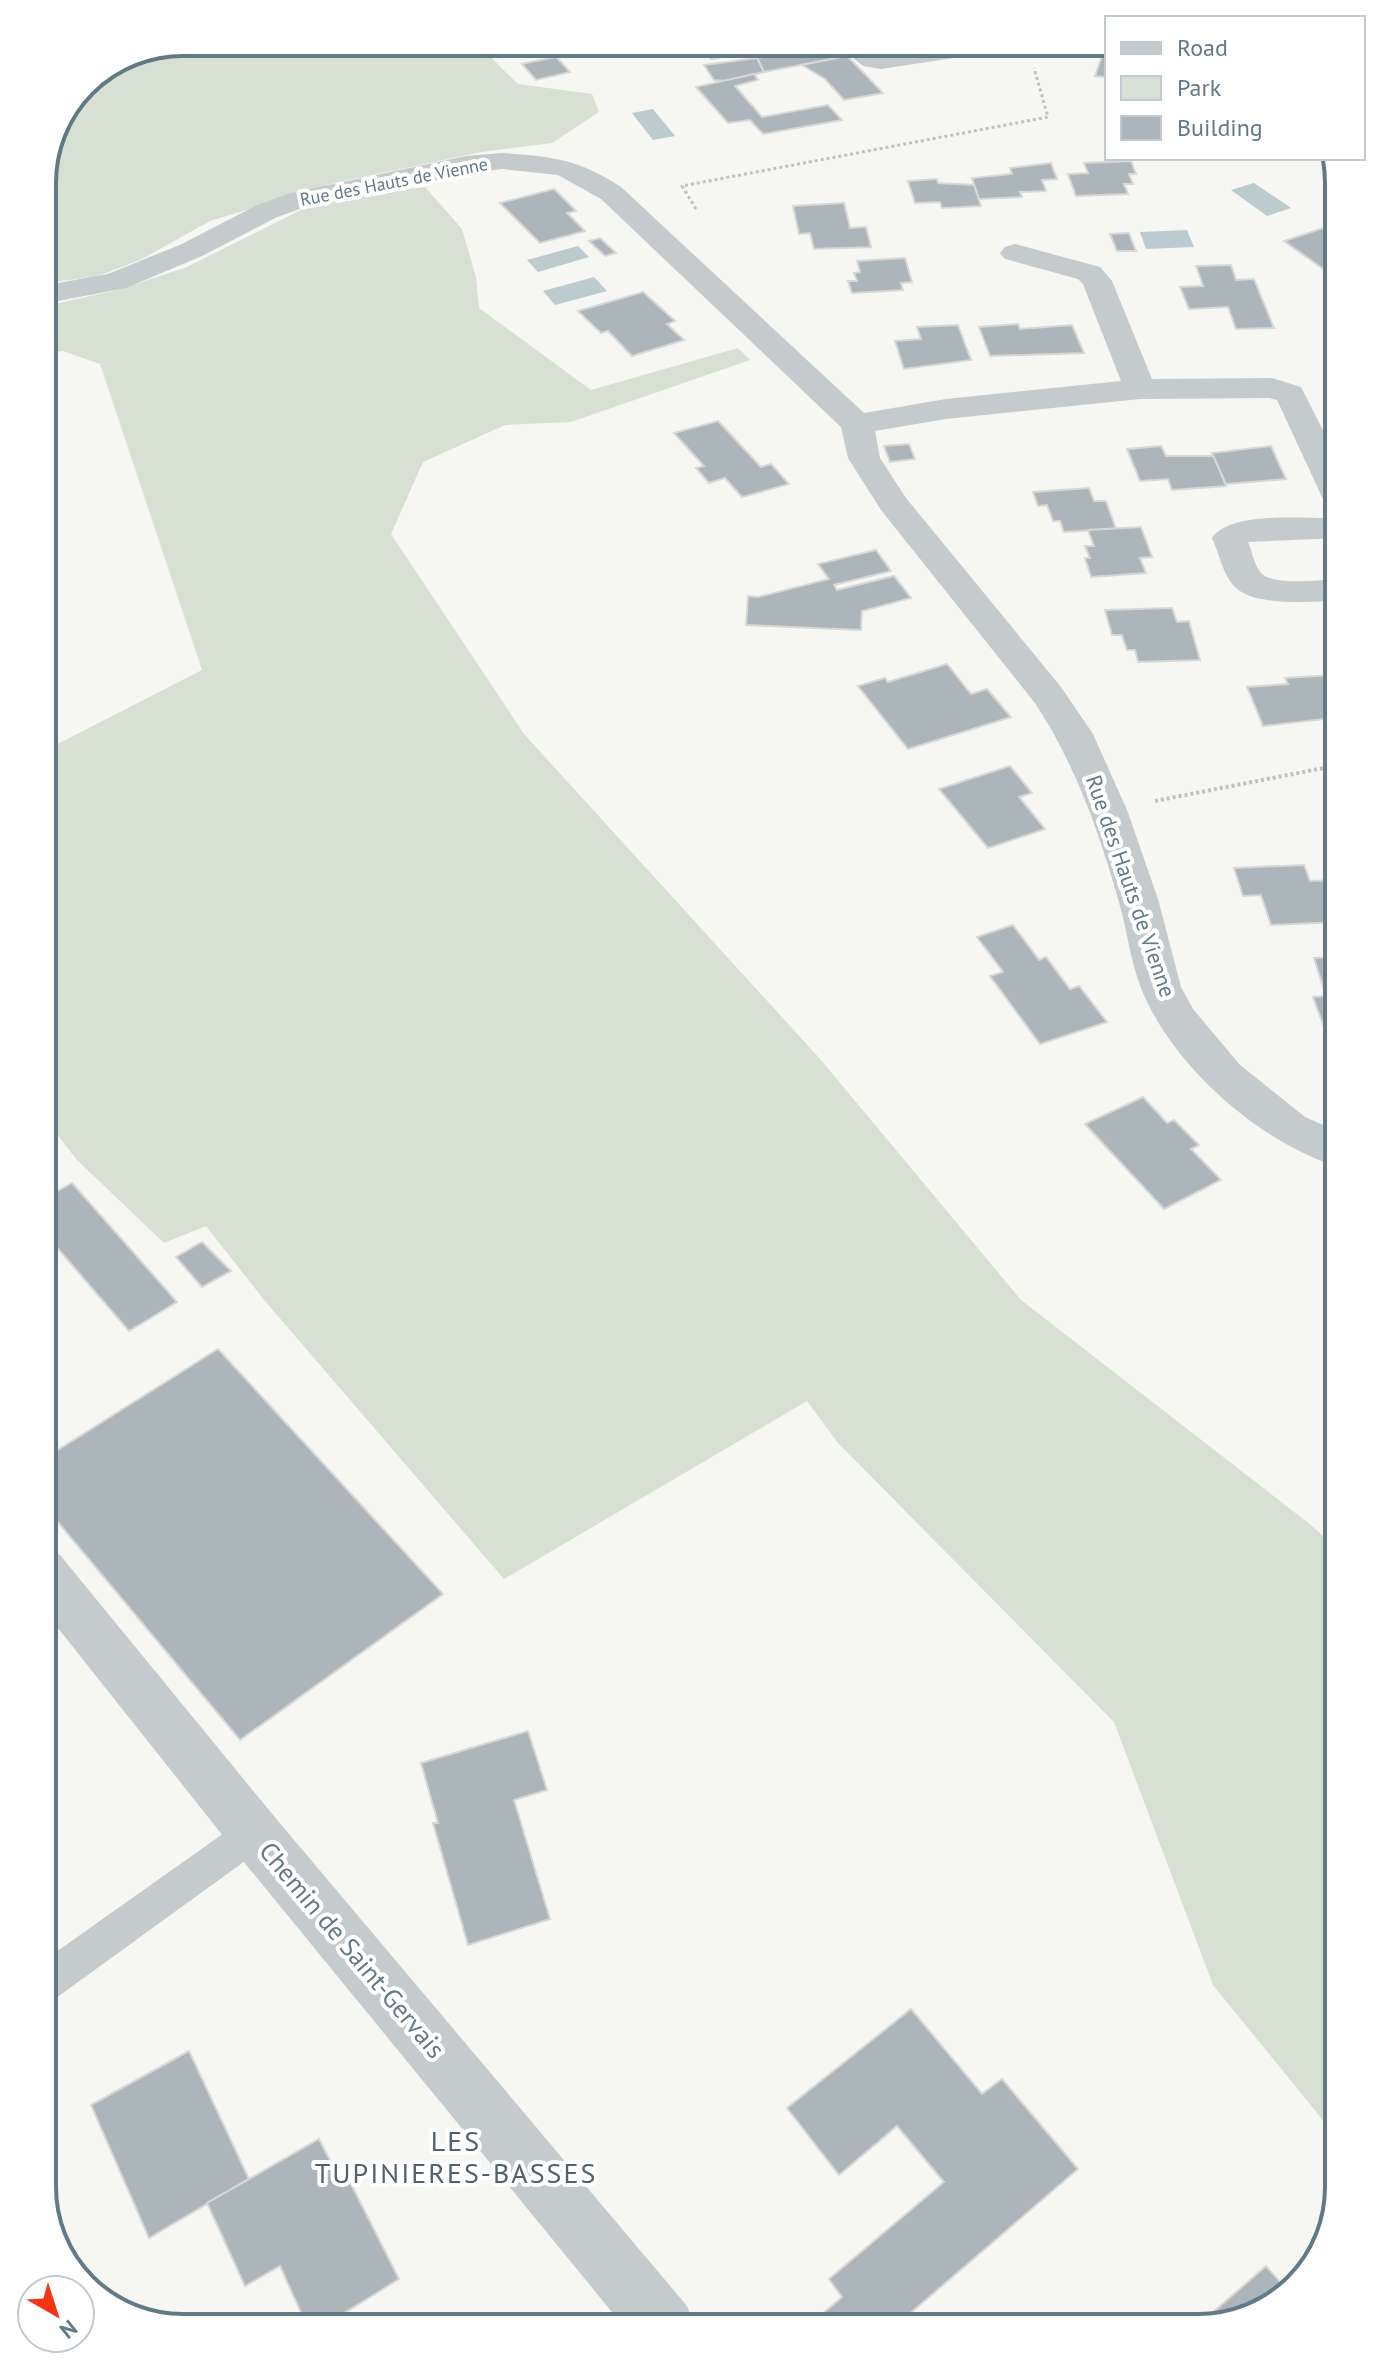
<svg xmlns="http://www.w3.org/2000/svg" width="1381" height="2370" font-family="'PT Sans',sans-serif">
<rect width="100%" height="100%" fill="#f6f6f2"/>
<g fill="#d8dfd3">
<path d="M 183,42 L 475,42 L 518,84 L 592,94 L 599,112 L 552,143 L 481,152 L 335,183 L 210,221 L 140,260 L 95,277 L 42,283 L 42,174 L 84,83 L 129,53 Z"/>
<path d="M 425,187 L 462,229 L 476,277 L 479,308 L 591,390 L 738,348 L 750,360 L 571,422 L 505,425 L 423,462 L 391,534 L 524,734 L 820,1059 L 1021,1300 L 1311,1525 L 1339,1551 L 1339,2140 L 1213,1985 L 1114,1722 L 838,1443 L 807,1401 L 504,1579 L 265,1301 L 206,1226 L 164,1243 L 77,1160 L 42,1115 L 42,752 L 202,670 L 100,364 L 63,351 L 42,353 L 42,307 L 121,289 L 187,267 L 303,209 L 345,197 Z"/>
</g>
<g fill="#bccbce">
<path d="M 653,109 L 675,136 L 653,140 L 632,113 Z"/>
<path d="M 1254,183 L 1291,208 L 1267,216 L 1231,190 Z"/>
<path d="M 1187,230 L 1194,247 L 1146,249 L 1140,232 Z"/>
<path d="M 578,246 L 589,257 L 538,272 L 527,260 Z"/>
<path d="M 594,277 L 607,291 L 555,305 L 543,291 Z"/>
</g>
<g fill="#acb6ba" stroke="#d8d7d5" stroke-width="2">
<path d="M 681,42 L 759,42 L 764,50 L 711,59 L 707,52 L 690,55 Z"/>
<path d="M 759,42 L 811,42 L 764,50 Z"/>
<path d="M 837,47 L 847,56 L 764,72 L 757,58 Z"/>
<path d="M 1103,53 L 1107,53 L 1107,77 L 1095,76 Z"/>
<path d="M 847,56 L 857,66 L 883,93 L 844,100 L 825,79 L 802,65 Z"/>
<path d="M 556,57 L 570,72 L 536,80 L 522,64 Z"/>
<path d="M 757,58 L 764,72 L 726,81 L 714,80 L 704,65 Z"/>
<path d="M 754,74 L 758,80 L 735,86 L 762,117 L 828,105 L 842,120 L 763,134 L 750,120 L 728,123 L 696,87 Z"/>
<path d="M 1131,161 L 1136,174 L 1129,174 L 1133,184 L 1124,184 L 1128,194 L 1076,196 L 1068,174 L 1088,173 L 1084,163 Z"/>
<path d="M 1051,163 L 1057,179 L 1042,180 L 1046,191 L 1020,192 L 1022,197 L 979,199 L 972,178 L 1012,174 L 1010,168 Z"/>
<path d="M 937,179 L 938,183 L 974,185 L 981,206 L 942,208 L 940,202 L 915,203 L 908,181 Z"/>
<path d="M 554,189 L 576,211 L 567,213 L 585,231 L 540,243 L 500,203 Z"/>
<path d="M 844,203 L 850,228 L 866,227 L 871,247 L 814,249 L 810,233 L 799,234 L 793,206 Z"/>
<path d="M 1339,223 L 1339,280 L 1284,241 Z"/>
<path d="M 1129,233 L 1136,251 L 1117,251 L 1110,234 Z"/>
<path d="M 600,238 L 616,253 L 605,256 L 589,241 Z"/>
<path d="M 905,258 L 912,282 L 901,283 L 903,290 L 852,293 L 848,281 L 857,281 L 854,273 L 860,272 L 857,261 Z"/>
<path d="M 1231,265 L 1236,280 L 1254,279 L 1274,328 L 1236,329 L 1228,307 L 1189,309 L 1180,287 L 1203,286 L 1196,266 Z"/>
<path d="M 643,292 L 675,321 L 667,324 L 684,340 L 632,356 L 608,331 L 601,333 L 578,311 Z"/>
<path d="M 1018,324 L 1020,329 L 1072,325 L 1084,353 L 990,356 L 979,327 Z"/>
<path d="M 958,325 L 971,360 L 904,369 L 895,341 L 921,339 L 917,327 Z"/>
<path d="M 718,421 L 761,467 L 771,464 L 789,484 L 742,497 L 725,478 L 709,483 L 696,468 L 704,466 L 674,433 Z"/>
<path d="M 49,426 L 52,473 L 42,475 L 42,427 Z"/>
<path d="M 909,444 L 915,459 L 890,462 L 884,446 Z"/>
<path d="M 1161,446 L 1166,456 L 1214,456 L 1226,486 L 1172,490 L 1168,479 L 1140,481 L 1127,449 Z"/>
<path d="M 1271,446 L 1286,479 L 1226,484 L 1212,453 Z"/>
<path d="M 1089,488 L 1094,501 L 1106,501 L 1116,529 L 1064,532 L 1060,521 L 1053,521 L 1047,505 L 1038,506 L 1033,492 Z"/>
<path d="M 1141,527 L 1152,557 L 1140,558 L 1146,573 L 1091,577 L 1085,558 L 1090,558 L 1085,546 L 1094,546 L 1088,530 Z"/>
<path d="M 876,550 L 891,571 L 834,585 L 837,590 L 894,576 L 911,598 L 862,611 L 861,630 L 746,625 L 748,596 L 758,597 L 829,579 L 818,564 Z"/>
<path d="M 1172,608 L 1177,622 L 1189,621 L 1200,660 L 1138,662 L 1135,650 L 1127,650 L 1122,635 L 1112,635 L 1105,610 Z"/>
<path d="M 947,664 L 971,694 L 987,689 L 1011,717 L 908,749 L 858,686 L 885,678 L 888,682 Z"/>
<path d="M 1334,675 L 1339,687 L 1339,713 L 1331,713 L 1333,718 L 1263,726 L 1247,687 L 1288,684 L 1285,678 Z"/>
<path d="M 1010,766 L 1032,793 L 1019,797 L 1045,829 L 988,848 L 939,789 Z"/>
<path d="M 1304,865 L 1310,881 L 1339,880 L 1339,922 L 1271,925 L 1261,895 L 1243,896 L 1234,868 Z"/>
<path d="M 1013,925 L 1039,960 L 1046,957 L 1070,989 L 1079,986 L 1107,1022 L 1040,1044 L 990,976 L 1003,972 L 977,937 Z"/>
<path d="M 1339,957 L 1339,1026 L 1324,1027 L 1313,997 L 1326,996 L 1314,958 Z"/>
<path d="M 1143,1097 L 1167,1123 L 1174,1120 L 1199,1145 L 1191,1149 L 1221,1180 L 1164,1209 L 1085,1124 Z"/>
<path d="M 72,1183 L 177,1302 L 129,1331 L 42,1230 L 42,1200 Z"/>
<path d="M 202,1242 L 231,1271 L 202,1287 L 176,1257 Z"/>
<path d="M 218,1349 L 443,1594 L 240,1740 L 42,1503 L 42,1460 Z"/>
<path d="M 528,1731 L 547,1790 L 514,1800 L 550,1919 L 468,1945 L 433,1823 L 438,1823 L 421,1763 Z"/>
<path d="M 911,2009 L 982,2094 L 1002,2079 L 1078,2169 L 893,2328 L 806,2328 L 842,2297 L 829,2279 L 944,2182 L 897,2126 L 839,2175 L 787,2108 Z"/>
<path d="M 189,2051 L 249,2179 L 149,2238 L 91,2105 Z"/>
<path d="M 319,2139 L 340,2180 L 347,2176 L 399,2279 L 320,2328 L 308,2328 L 280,2266 L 245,2286 L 207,2203 Z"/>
<path d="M 1266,2266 L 1287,2290 L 1260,2314 L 1217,2324 L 1210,2315 Z"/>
</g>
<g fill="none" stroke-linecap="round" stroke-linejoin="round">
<path stroke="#bec1c3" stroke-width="3" stroke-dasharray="3 3" stroke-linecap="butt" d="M 696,209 L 682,186 L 1048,117 L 1034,68"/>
<path stroke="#bec1c3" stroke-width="4" stroke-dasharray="3 3" stroke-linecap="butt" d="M 1155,801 L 1339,765"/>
<path fill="#c5cacc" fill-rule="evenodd" d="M 254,1816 L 267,1821 L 272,1833 L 267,1845 L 56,1998 L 42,2004 L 42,1962 L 241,1821 Z"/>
<g fill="#c5cacc" fill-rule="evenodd">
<path d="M 834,42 L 865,42 L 881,53 L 952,42 L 1019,42 L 1015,48 L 1006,50 L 881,69 L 863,66 Z"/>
<path d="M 502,153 C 553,157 577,158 621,187 L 864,413 L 946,399 L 1121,381 L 1083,284 L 1078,279 L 1005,259 L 1000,253 L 1005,247 L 1015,244 L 1100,267 L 1112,281 L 1152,379 L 1272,378 L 1301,387 L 1339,462 L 1339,507 L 1327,504 L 1322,497 L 1277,400 L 1269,398 L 1140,399 L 946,419 L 875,431 L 880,458 L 906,498 L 1061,687 L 1093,734 L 1127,810 L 1158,899 L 1181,987 L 1193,1009 L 1240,1065 L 1305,1117 L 1339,1132 L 1339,1167 C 1260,1143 1172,1066 1141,988 C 1130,960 1127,928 1118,899 C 1099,831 1074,762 1035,703 L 881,510 L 848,458 L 841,427 L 601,199 L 558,175 L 502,169 L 466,174 L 308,206 L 277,217 L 202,256 L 126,288 L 42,304 L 42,286 L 108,274 L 182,244 L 257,205 L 291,193 L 466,156 Z"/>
<path d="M 1339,518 L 1339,538 L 1248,542 C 1252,551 1254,565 1261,573 C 1272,586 1322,580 1339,579 L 1339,601 C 1311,601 1253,608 1233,585 C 1222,572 1219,553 1212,538 C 1231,510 1307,519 1339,518 Z"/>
<path d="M 42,1548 L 60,1555 L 273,1815 L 687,2306 L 696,2328 L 625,2328 L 235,1851 L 42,1608 Z"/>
</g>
</g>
<g text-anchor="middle" stroke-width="8" stroke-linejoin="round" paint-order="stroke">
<g font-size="18" fill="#627a86" stroke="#fff">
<text transform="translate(394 182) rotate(-11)" y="6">Rue des Hauts de Vienne</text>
</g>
<g font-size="22" fill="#627a86" stroke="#fff">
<text transform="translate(1131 886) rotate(71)" y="8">Rue des Hauts de Vienne</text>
</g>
<g font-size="26" fill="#627a86" stroke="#fff">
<text transform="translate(352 1950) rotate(50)" y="9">Chemin de Saint-Gervais</text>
</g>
<g font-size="28" letter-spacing="2" fill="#51626b" stroke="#fff">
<text x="456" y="2151">LES<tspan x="456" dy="32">TUPINIERES-BASSES</tspan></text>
</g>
</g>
<path d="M0 0H1381V2370H0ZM183 56H1198A127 127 0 0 1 1325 183V2187A127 127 0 0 1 1198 2314H183A127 127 0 0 1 56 2187V183A127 127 0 0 1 183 56Z" fill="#fff" fill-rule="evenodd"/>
<path fill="none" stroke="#627a86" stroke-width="4" d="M183 56H1198A127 127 0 0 1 1325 183V2187A127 127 0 0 1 1198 2314H183A127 127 0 0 1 56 2187V183A127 127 0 0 1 183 56Z"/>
<rect x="1105" y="16" width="260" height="144" fill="#ffffff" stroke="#c0cacf" stroke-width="2"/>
<rect x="1121" y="42" width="40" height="12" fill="#c5cacc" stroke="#c0cacf" stroke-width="2"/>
<text x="1177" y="56" font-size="24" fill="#627a86">Road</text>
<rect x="1121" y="76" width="40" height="24" fill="#d8dfd3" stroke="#c0cacf" stroke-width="2"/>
<text x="1177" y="96" font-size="24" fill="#627a86">Park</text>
<rect x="1121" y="116" width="40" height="24" fill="#acb6ba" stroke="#c0cacf" stroke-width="2"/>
<text x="1177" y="136" font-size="24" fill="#627a86">Building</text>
<g transform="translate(56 2314) rotate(141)"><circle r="38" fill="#ffffff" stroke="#c0cacf" stroke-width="2"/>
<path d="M0-6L14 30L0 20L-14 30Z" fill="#f33416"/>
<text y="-12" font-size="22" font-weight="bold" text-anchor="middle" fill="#627a86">N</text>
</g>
</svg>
